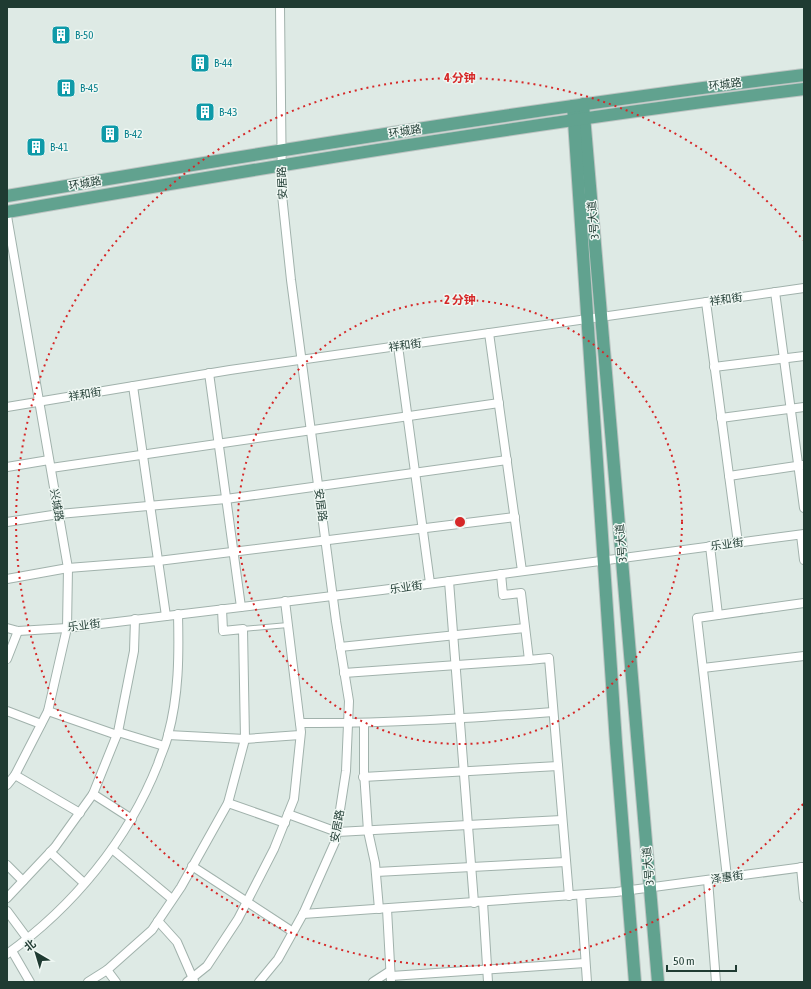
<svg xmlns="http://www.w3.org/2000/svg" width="811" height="989" font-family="'Asap Condensed','Noto Sans SC',sans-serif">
<rect width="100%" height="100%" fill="#deeae5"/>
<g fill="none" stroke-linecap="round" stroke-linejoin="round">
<defs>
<path id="lane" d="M 243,629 L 288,625"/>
<g id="street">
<path d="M 7,216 L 68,568 L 67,628 L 48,711 L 15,775 L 7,785"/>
<path d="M 775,292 L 804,508"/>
<path d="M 706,302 L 738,543"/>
<path d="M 489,333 L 522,571"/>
<path d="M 398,346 L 430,583"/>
<path d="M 714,367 L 804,356"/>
<path d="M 209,373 L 241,607"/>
<path d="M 133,386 L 166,616"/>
<path d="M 7,407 L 230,370 L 804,288"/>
<path d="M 721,418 L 804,407"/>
<path d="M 7,467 L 49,460"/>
<path d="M 51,468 L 499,403"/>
<path d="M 729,476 L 803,465"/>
<path d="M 7,522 L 59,514 L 226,499 L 507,460"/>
<path d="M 801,535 L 804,560"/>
<path d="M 710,546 L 718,615 L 697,618 L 727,877"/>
<path d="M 501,574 L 503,595 L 521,593 L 529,660 L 549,658 L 569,896"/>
<path d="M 7,579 L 68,568 L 158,561 L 515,517"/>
<path d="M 449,581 L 474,903"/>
<path d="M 718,615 L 804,603"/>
<path d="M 7,628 L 18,631 L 67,628 L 382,590 L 804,534"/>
<path d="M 340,647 L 525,628"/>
<path d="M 7,659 L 18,631"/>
<path d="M 703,668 L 804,656"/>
<path d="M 344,673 L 529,660"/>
<path d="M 7,711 L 41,724"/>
<path d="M 48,711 L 117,735"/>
<path d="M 300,723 C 384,724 469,718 553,712"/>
<path d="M 364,723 L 364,772 L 368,831 L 375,863 L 379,909"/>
<path d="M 118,732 L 164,746"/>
<path d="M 168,735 L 245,739 L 300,735"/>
<path d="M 15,775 L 80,813"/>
<path d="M 363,777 L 558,766"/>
<path d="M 93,794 L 132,819"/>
<path d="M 228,803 L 285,823"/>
<path d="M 288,814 L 337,832 L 562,820"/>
<path d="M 112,849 L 172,899"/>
<path d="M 50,852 L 84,883"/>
<path d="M 7,865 L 23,881"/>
<path d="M 192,866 L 293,932"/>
<path d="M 801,867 L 804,898"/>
<path d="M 376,872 L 566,862"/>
<path d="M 708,880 L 716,982"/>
<path d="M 581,895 L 587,982"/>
<path d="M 7,898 L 55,847 L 93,794 L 118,732 L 134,651 L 135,619"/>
<path d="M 483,902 L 488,982"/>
<path d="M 387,909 L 391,982"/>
<path d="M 7,911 L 27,938"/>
<path d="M 303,914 L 616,892 L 804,867"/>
<path d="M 158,921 L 177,942 L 194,981"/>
<path d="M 12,951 L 30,982"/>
<path d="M 7,954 C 73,907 128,840 158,764 C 161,754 166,745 168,735 C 179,695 179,655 178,614"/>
<path d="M 107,970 L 116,982"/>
<path d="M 391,976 L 585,963"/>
<path d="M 88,982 L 107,970 L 152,930 L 181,887 L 228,803 L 245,739 L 243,629 L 223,631 L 222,609"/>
<path d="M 187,982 L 207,966 L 238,919 L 274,849 L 294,799 L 301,732 L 285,601"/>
<path d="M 259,982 L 278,959 L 303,914 L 335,842 L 346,771 L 349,701 L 336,621 L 291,280 L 282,195 L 280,7"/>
<path d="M 373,982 L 390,971"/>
</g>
<g id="primary">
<path d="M 583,104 L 658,982"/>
<path d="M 573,106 L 616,743 L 635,982"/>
<path d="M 7,196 C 272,151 537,108 804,75"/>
<path d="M 7,212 C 272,166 537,122 804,89"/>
</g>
</defs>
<use href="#lane" stroke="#a1b2ac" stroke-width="6"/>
<use href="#street" stroke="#a1b2ac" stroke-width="10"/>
<use href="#primary" stroke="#bcc4c2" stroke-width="14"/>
<use href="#lane" stroke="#fff" stroke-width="4"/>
<use href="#street" stroke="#fff" stroke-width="8"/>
<use href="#primary" stroke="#61a28f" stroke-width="12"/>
</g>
<g fill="none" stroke="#d62828" stroke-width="2" stroke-dasharray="2 4">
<circle cx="460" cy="522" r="222"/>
<path d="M803 804A444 444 0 1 1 803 240"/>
</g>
<defs>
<symbol id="building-square" viewBox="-11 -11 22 22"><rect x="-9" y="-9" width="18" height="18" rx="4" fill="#0f9aa8" stroke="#eff7f3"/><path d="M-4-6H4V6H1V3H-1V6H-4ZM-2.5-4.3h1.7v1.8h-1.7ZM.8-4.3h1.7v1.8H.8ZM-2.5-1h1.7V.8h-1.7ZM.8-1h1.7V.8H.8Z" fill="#fff"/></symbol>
</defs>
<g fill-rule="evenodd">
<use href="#building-square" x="50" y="24" width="22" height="22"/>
<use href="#building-square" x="189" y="52" width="22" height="22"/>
<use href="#building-square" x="55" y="77" width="22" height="22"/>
<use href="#building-square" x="194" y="101" width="22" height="22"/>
<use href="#building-square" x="99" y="123" width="22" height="22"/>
<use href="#building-square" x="25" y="136" width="22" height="22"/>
</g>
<g text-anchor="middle" stroke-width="3" stroke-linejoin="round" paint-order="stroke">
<g font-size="11" fill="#0d838f" stroke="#eff7f3" text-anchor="start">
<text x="75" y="39">B-50</text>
<text x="214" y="67">B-44</text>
<text x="80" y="92">B-45</text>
<text x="219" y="116">B-43</text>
<text x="124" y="138">B-42</text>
<text x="50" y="151">B-41</text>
</g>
<g font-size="11" fill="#1f3b32" stroke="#eff7f3">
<text transform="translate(725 84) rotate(-7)" y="4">环城路</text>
<text transform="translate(405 131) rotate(-9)" y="4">环城路</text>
<text transform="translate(85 183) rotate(-10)" y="4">环城路</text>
<text transform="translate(282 183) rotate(-93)" y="4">安居路</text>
<text transform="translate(593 220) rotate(-95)" y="4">3号大道</text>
<text transform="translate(726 299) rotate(-8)" y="4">祥和街</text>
<text transform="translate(405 345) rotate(-8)" y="4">祥和街</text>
<text transform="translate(85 394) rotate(-9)" y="4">祥和街</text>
<text transform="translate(57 505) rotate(80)" y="4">兴城路</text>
<text transform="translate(321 505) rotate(82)" y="4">安居路</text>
<text transform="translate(621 543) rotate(-95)" y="4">3号大道</text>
<text transform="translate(727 544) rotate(-7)" y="4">乐业街</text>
<text transform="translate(406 587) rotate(-8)" y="4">乐业街</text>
<text transform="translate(84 625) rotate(-7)" y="4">乐业街</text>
<text transform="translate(337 826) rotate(-80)" y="4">安居路</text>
<text transform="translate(648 866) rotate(-95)" y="4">3号大道</text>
<text transform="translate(727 877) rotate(-8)" y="4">泽惠街</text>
</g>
</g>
<circle cx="460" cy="522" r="6" fill="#d62828" stroke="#eff7f3" stroke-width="2"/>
<g font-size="12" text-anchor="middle" font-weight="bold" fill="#d62828" stroke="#eff7f3" stroke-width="3" stroke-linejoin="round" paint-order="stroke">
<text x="460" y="82">4 分钟</text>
<text x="460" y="304">2 分钟</text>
</g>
<rect width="811" height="989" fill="none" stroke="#1f3b32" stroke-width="16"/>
<g transform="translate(36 953) rotate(322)" stroke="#eff7f3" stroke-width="3" paint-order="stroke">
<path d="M0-3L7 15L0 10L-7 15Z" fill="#1f3b32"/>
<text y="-6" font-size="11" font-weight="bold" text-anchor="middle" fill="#1f3b32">北</text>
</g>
<path d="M667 965v6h69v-6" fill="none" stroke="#1f3b32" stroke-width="2"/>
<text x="673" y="965" font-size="12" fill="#1f3b32" stroke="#eff7f3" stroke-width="3" paint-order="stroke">50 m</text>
</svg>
